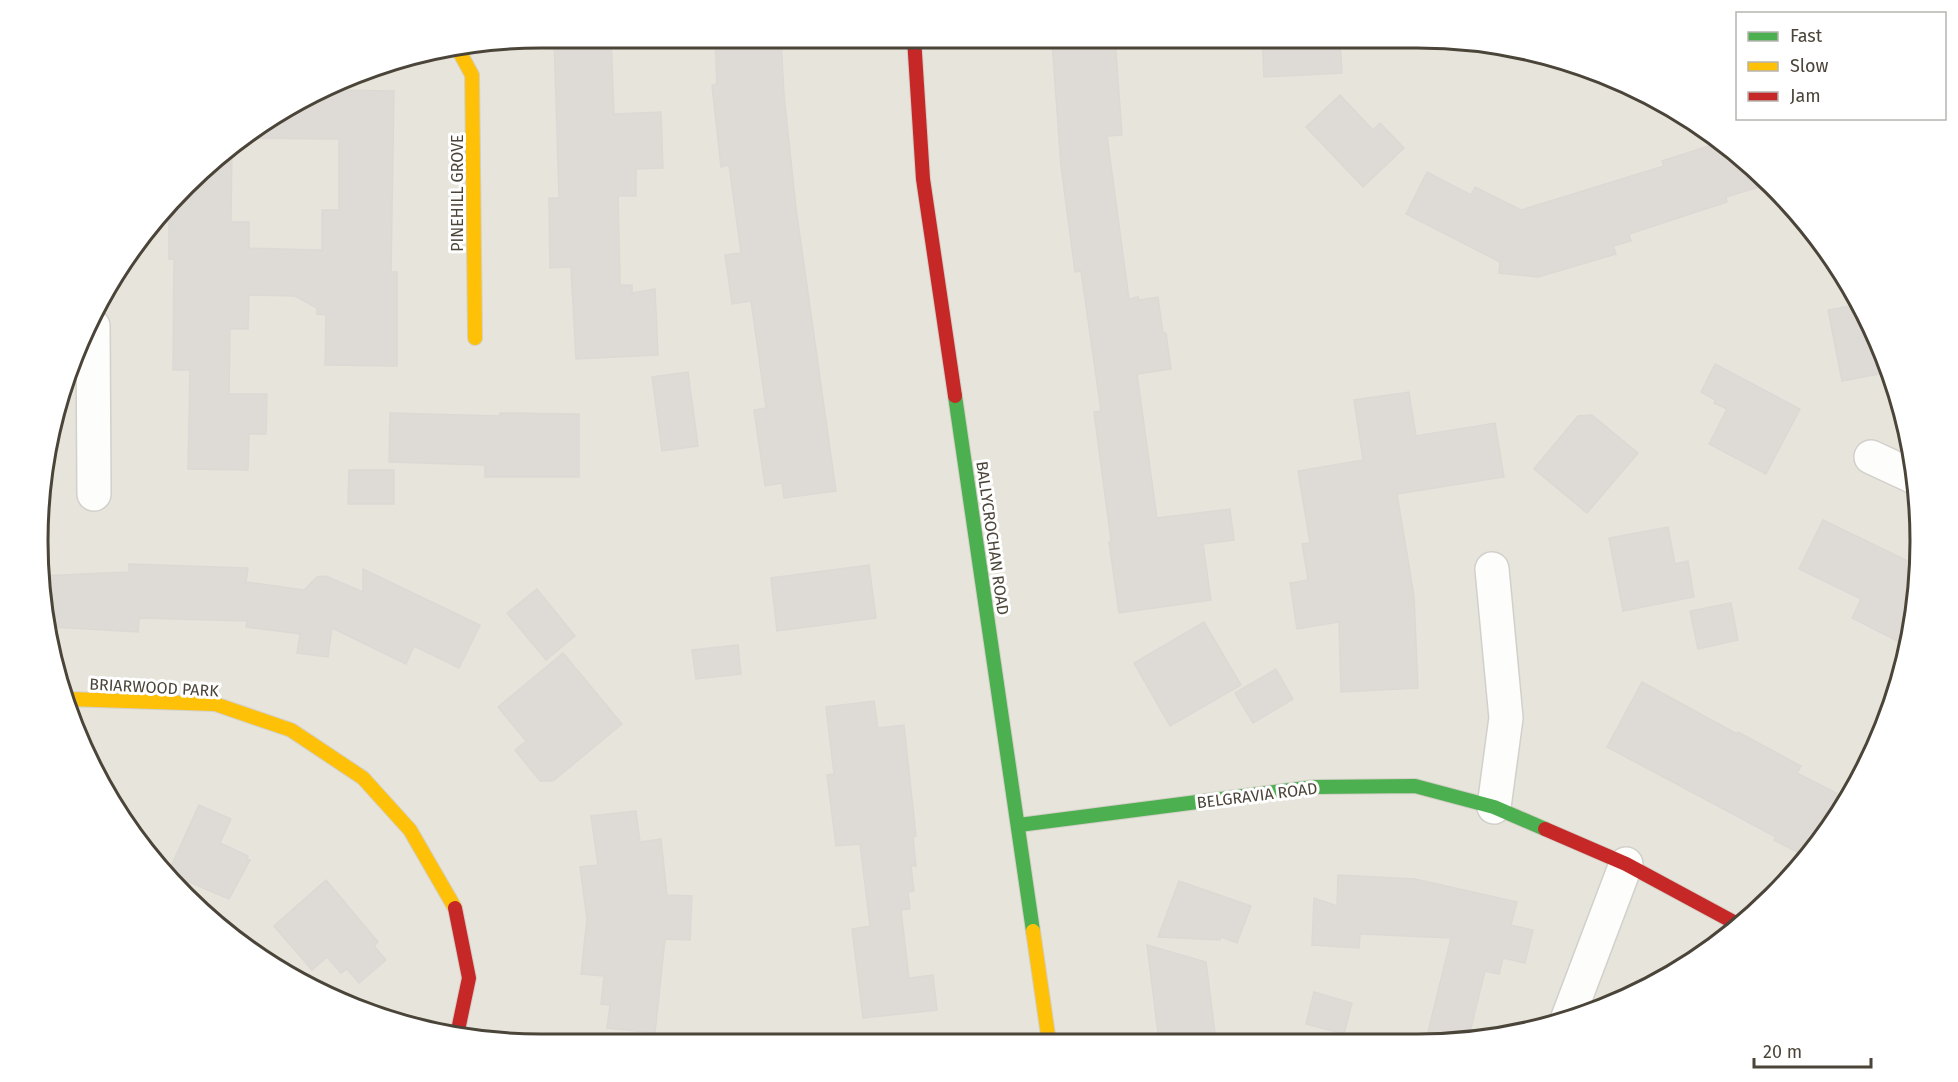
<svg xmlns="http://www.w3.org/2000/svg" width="1958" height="1082" font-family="'Fira Sans',sans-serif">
<rect width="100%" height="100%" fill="#f4f2ee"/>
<path fill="#e7e4dc" d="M 541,38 L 1450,39 L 1548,55 L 1668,105 L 1749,162 L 1816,234 L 1868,318 L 1903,410 L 1919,508 L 1916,606 L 1894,703 L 1853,792 L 1773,897 L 1696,960 L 1579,1018 L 1482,1040 L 508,1043 L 410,1027 L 290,977 L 163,873 L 76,734 L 39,574 L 55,411 L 122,262 L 234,142 L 379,64 Z"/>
<g fill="#dedbd6" stroke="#dcd9d4" stroke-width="1.5">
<path d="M 554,38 L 611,38 L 614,114 L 661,112 L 663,168 L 636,169 L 636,196 L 618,196 L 620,285 L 632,285 L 632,293 L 655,289 L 658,355 L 576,359 L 571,267 L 550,268 L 549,198 L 559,198 Z"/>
<path d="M 715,38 L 781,38 L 784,95 L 796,208 L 836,491 L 784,498 L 782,483 L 765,486 L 754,410 L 766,408 L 751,301 L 732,304 L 725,255 L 741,253 L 729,165 L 721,167 L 712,85 L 717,84 Z"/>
<path d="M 1115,38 L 1122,135 L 1107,136 L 1129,299 L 1138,297 L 1139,300 L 1158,297 L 1163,333 L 1166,333 L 1171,369 L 1137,374 L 1157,518 L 1230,509 L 1234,540 L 1203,544 L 1211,600 L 1119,613 L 1109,542 L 1111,541 L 1094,412 L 1101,411 L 1081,271 L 1075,272 L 1061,166 L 1052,42 Z"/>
<path d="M 1262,38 L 1340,38 L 1342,73 L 1264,77 Z"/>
<path d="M 332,90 L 394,91 L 391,272 L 397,272 L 397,366 L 325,365 L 326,315 L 317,314 L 317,308 L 295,296 L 249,295 L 248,329 L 230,329 L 229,394 L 267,394 L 266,434 L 249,434 L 248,470 L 188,469 L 190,370 L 173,370 L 174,259 L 169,259 L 169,211 L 232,144 L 231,222 L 249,222 L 249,248 L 322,250 L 322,210 L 339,210 L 339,139 L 241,138 Z"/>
<path d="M 1340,95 L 1373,130 L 1380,123 L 1404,148 L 1363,187 L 1306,127 Z"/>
<path d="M 1721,142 L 1749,162 L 1769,184 L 1726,197 L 1727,202 L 1629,234 L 1631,241 L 1613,246 L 1616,254 L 1538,277 L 1499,273 L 1500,262 L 1406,214 L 1427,172 L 1471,195 L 1475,187 L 1521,210 L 1664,166 L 1662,161 Z"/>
<path d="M 1860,304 L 1868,318 L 1889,372 L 1842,381 L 1828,310 Z"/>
<path d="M 1715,364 L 1800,409 L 1766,474 L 1709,444 L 1727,409 L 1714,403 L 1715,400 L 1701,392 Z"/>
<path d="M 688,372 L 698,446 L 662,451 L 652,377 Z"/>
<path d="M 1409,392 L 1416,436 L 1495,423 L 1504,477 L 1397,494 L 1414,596 L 1418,688 L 1341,692 L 1339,622 L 1297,629 L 1290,583 L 1308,580 L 1302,544 L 1310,543 L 1298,471 L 1363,460 L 1354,400 Z"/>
<path d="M 390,413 L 500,416 L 500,413 L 579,414 L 579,477 L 485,477 L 485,465 L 389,462 Z"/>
<path d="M 1592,415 L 1638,453 L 1587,513 L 1534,469 L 1578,416 Z"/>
<path d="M 349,470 L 394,470 L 394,504 L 348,504 Z"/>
<path d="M 1823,520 L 1918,566 L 1916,606 L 1907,646 L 1852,618 L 1861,599 L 1799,569 Z"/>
<path d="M 1668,527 L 1675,564 L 1688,561 L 1694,597 L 1623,611 L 1609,538 Z"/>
<path d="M 129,564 L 248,568 L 246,582 L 304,590 L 317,577 L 326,576 L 363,592 L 363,569 L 480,625 L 459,668 L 414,646 L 406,664 L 332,628 L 328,657 L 297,653 L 300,634 L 246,627 L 247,621 L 139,618 L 138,632 L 51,627 L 39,576 L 129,572 Z"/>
<path d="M 869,565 L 876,618 L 777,631 L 771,578 Z"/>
<path d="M 537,589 L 575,636 L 546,660 L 507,613 Z"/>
<path d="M 1731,603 L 1738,640 L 1698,649 L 1690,611 Z"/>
<path d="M 1204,622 L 1241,685 L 1170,726 L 1134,663 Z"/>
<path d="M 738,645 L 741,674 L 696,679 L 692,650 Z"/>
<path d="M 563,653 L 622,724 L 553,781 L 540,781 L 515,750 L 526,741 L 498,707 Z"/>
<path d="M 1276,669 L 1293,699 L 1253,723 L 1235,693 Z"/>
<path d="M 1642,682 L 1737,734 L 1738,732 L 1801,766 L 1797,773 L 1848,799 L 1805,856 L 1774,840 L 1776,837 L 1607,747 Z"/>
<path d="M 874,701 L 878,728 L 904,725 L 916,836 L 913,837 L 916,866 L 911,866 L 914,891 L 908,892 L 910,909 L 901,910 L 909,978 L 933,975 L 937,1010 L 863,1018 L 852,929 L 870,926 L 860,844 L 836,846 L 827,775 L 834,774 L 826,707 Z"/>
<path d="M 199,805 L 231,819 L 220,843 L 248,856 L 247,859 L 250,860 L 229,899 L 168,873 Z"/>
<path d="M 636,811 L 640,842 L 661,839 L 667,895 L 692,896 L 690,940 L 665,939 L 655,1033 L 607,1028 L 610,1005 L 601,1004 L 604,976 L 581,974 L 587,919 L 580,867 L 598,865 L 591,816 Z"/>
<path d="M 1338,875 L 1415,879 L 1517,902 L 1511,925 L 1533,930 L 1525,963 L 1503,958 L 1499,974 L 1485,971 L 1468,1040 L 1426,1040 L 1451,938 L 1360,934 L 1359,948 L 1312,945 L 1314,898 L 1337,906 Z"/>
<path d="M 326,880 L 378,942 L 374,946 L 386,960 L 359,983 L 347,969 L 341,973 L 327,957 L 312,970 L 274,926 Z"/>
<path d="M 1179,881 L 1251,906 L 1237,943 L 1221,937 L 1220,940 L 1158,937 Z"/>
<path d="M 1147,945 L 1206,962 L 1216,1041 L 1159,1041 Z"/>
<path d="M 1314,992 L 1352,1003 L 1344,1034 L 1306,1024 Z"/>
</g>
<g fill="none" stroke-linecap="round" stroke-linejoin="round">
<defs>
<g id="street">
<path d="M 93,326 L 94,494"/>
<path d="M 1871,457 L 1914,477"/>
<path d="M 1492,569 L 1506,718 L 1494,807"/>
<path d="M 1567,1020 L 1626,864"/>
</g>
<g id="fast">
<path d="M 955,396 L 1033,931"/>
<path d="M 1019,825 L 1314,787 L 1415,786 L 1494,807 L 1545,829"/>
</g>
<g id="slow">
<path d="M 459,51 L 472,75 L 475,338"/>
<path d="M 68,699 L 215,704 L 291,730 L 363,778 L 410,830 L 455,908"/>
<path d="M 1033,931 L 1049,1042"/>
</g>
<g id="jam">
<path d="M 914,38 L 923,179 L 955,396"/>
<path d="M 1545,829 L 1626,864 L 1739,925"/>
<path d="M 455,908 L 469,978 L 457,1035"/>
</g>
</defs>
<use href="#street" stroke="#d2d0cb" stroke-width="36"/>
<use href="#fast" stroke="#d3cfc5" stroke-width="16"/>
<use href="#slow" stroke="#d3cfc5" stroke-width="16"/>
<use href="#jam" stroke="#d3cfc5" stroke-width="16"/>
<use href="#street" stroke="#fdfdfc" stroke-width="33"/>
<use href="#fast" stroke="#4caf50" stroke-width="14"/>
<use href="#slow" stroke="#ffc107" stroke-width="14"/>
<use href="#jam" stroke="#c62828" stroke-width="14"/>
</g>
<g text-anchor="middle" stroke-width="6" stroke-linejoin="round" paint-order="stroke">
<g font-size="16" fill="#4b4439" stroke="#fff">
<text transform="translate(457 193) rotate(-90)" y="6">PINEHILL GROVE</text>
<text transform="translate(993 538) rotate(82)" y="6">BALLYCROCHAN ROAD</text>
<text transform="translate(154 687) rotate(3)" y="6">BRIARWOOD PARK</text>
<text transform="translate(1257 795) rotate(-7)" y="6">BELGRAVIA ROAD</text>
</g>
</g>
<path d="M0 0H1958V1082H0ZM541 48H1417A493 493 0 0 1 1910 541V541A493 493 0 0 1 1417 1034H541A493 493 0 0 1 48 541V541A493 493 0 0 1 541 48Z" fill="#fff" fill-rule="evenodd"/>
<path fill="none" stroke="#4b4439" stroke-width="3" d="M541 48H1417A493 493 0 0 1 1910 541V541A493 493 0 0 1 1417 1034H541A493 493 0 0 1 48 541V541A493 493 0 0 1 541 48Z"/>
<rect x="1736" y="12" width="210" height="108" fill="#ffffff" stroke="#b7b4b0" stroke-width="1.5"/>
<rect x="1748" y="32" width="30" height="9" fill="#4caf50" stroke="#b7b4b0" stroke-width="1.5"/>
<text x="1790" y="42" font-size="18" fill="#4b4439">Fast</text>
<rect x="1748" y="62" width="30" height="9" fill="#ffc107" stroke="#b7b4b0" stroke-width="1.5"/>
<text x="1790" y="72" font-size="18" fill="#4b4439">Slow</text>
<rect x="1748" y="92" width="30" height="9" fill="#c62828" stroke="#b7b4b0" stroke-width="1.5"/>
<text x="1790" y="102" font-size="18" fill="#4b4439">Jam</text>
<path d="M1754 1058v9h117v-9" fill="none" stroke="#4b4439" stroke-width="3"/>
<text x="1763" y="1058" font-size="18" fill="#4b4439" stroke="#ffffff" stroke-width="4.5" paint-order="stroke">20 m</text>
</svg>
